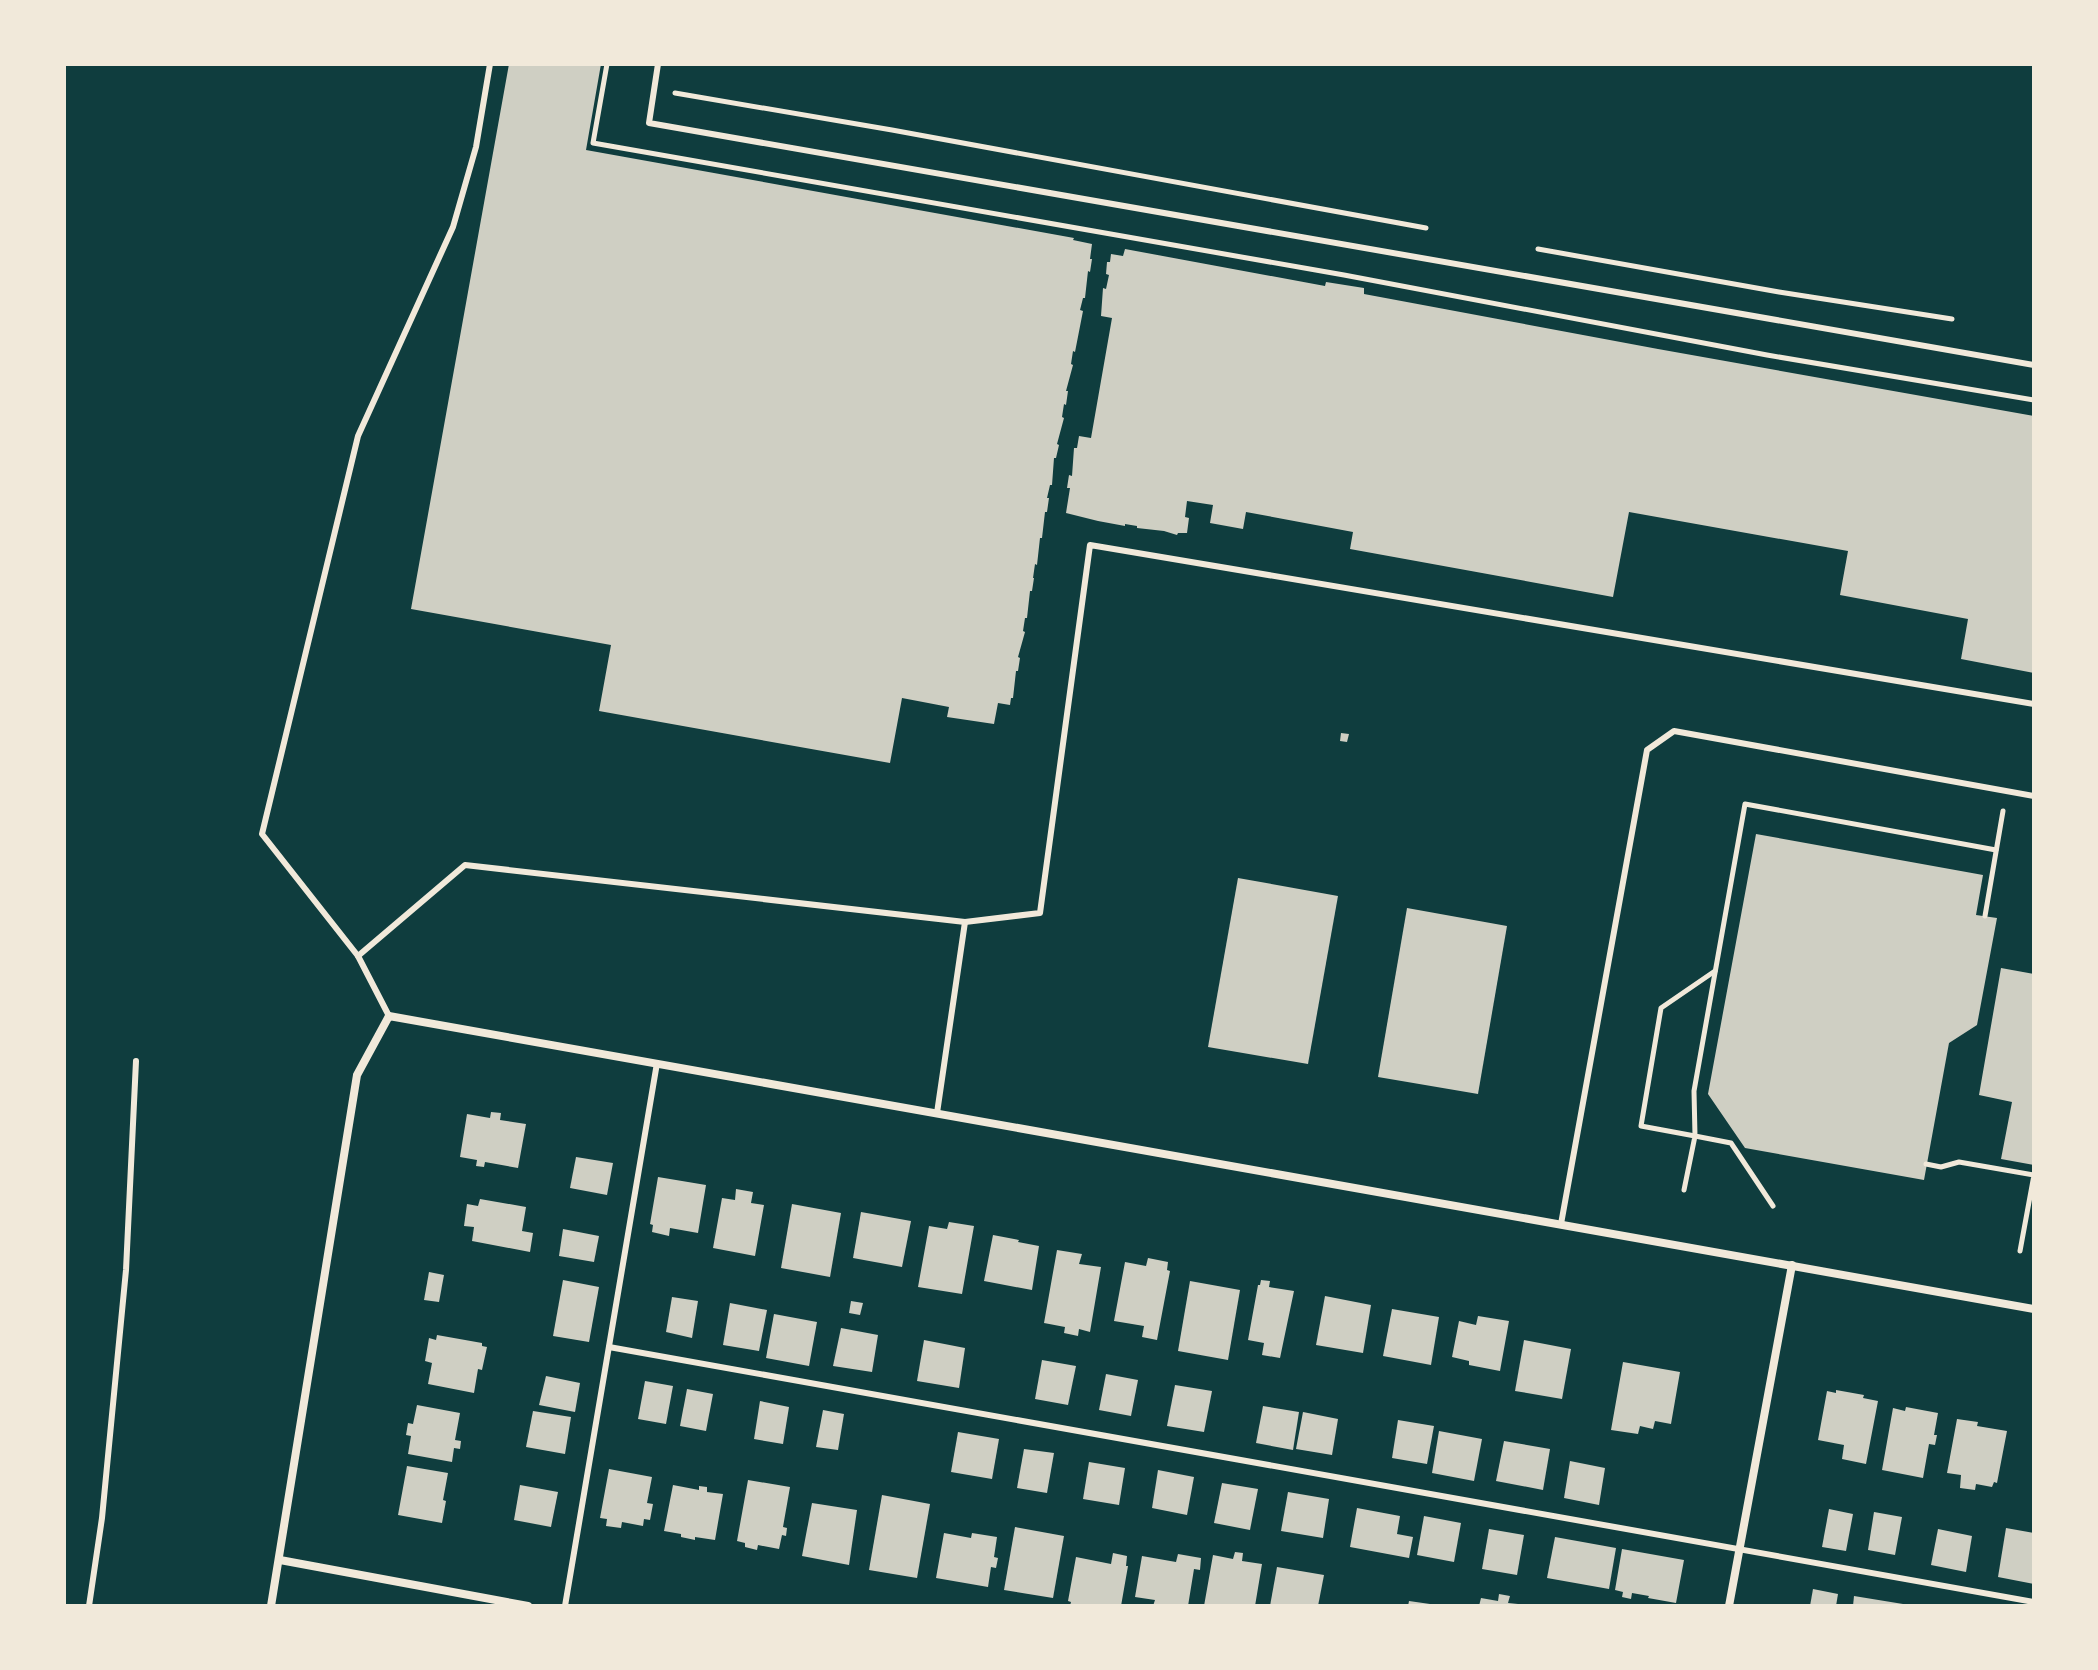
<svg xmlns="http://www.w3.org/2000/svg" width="2098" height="1670" font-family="'DM Sans',sans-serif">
<rect width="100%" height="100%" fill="#0f3d3e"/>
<g fill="#cfcfc3">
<path d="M 509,64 L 601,64 L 586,150 L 1074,238 L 1073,240 L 1092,244 L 1090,259 L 1092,259 L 1090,272 L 1088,271 L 1085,298 L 1083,298 L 1080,310 L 1083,311 L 1075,352 L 1073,351 L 1071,364 L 1073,365 L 1066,391 L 1068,391 L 1066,405 L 1064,404 L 1062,417 L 1064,418 L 1057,444 L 1059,445 L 1056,458 L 1054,458 L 1052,485 L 1050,485 L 1047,498 L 1049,498 L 1047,512 L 1045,512 L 1042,538 L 1040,538 L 1037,565 L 1035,564 L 1033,578 L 1034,578 L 1032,591 L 1030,591 L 1027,618 L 1025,618 L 1023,631 L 1025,632 L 1018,657 L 1020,658 L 1018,671 L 1016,671 L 1013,698 L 1011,698 L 1010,705 L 998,703 L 994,724 L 947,717 L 949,707 L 902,698 L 890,763 L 599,711 L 611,645 L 411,609 Z"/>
<path d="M 1125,249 L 1325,286 L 1326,282 L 1364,288 L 1364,294 L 1658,349 L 2034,416 L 2034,673 L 1961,659 L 1968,619 L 1840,595 L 1848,551 L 1629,512 L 1613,597 L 1350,549 L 1353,532 L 1246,512 L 1243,529 L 1210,523 L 1213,505 L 1187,501 L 1185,517 L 1189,518 L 1187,533 L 1178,533 L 1177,535 L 1164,531 L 1137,528 L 1137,526 L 1125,524 L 1125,526 L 1098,521 L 1066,513 L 1070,488 L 1067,488 L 1069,475 L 1072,476 L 1074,448 L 1077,448 L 1079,436 L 1091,438 L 1112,318 L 1101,316 L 1103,288 L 1106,289 L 1109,275 L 1106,274 L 1107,262 L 1110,262 L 1111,254 L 1123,256 Z"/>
<path d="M 1341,733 L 1349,734 L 1347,742 L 1340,741 Z"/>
<path d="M 1756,834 L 1983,875 L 1976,915 L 1997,918 L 1977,1025 L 1949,1043 L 1924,1180 L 1745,1148 L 1708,1094 Z"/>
<path d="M 1238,878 L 1338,896 L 1308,1064 L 1208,1047 Z"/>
<path d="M 1407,908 L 1507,926 L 1478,1094 L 1378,1077 Z"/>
<path d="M 2001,968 L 2034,974 L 2034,1165 L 2001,1159 L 2012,1102 L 1979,1095 Z"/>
<path d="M 491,1112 L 501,1113 L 500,1120 L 526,1124 L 518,1168 L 485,1162 L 484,1167 L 476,1166 L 477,1160 L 460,1157 L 467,1114 L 490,1118 Z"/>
<path d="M 576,1157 L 613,1163 L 607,1195 L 570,1188 Z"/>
<path d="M 658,1177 L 706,1185 L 698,1233 L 670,1228 L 669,1236 L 652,1232 L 653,1225 L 650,1224 Z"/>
<path d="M 736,1189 L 753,1192 L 751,1203 L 764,1205 L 755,1256 L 713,1248 L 722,1198 L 735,1200 Z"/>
<path d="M 480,1199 L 526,1207 L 522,1231 L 533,1233 L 530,1252 L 472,1241 L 474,1227 L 464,1226 L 467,1204 L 478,1206 Z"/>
<path d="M 792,1204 L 841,1213 L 830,1277 L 781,1268 Z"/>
<path d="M 861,1212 L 911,1221 L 902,1267 L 853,1258 Z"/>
<path d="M 949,1222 L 974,1226 L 962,1294 L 918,1287 L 929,1226 L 947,1229 Z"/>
<path d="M 563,1229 L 599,1236 L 594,1262 L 559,1256 Z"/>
<path d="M 993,1235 L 1019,1240 L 1018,1242 L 1039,1246 L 1032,1290 L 984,1281 Z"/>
<path d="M 1057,1250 L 1082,1254 L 1079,1264 L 1101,1267 L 1090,1332 L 1079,1329 L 1078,1336 L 1064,1333 L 1065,1327 L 1044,1323 Z"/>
<path d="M 1148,1258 L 1168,1262 L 1167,1270 L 1170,1271 L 1157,1340 L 1142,1337 L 1144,1326 L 1114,1321 L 1125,1262 L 1146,1266 Z"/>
<path d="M 429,1272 L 444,1275 L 439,1302 L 424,1300 Z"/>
<path d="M 563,1280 L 599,1287 L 589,1342 L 553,1336 Z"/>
<path d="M 1261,1280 L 1270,1281 L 1269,1287 L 1294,1291 L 1280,1358 L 1262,1355 L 1264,1343 L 1248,1340 L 1258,1285 L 1260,1285 Z"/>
<path d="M 1190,1281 L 1240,1290 L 1228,1360 L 1178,1351 Z"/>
<path d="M 1325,1296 L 1371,1305 L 1363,1353 L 1316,1345 Z"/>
<path d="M 672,1297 L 698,1301 L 692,1338 L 666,1332 Z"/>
<path d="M 851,1301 L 863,1303 L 860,1315 L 849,1313 Z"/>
<path d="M 730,1303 L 767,1310 L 759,1351 L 723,1345 Z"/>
<path d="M 1392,1309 L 1439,1317 L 1431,1365 L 1383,1356 Z"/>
<path d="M 774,1314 L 817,1322 L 809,1366 L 766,1358 Z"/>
<path d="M 1478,1316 L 1509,1321 L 1500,1371 L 1469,1365 L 1469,1361 L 1452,1357 L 1459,1321 L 1476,1325 Z"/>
<path d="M 841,1328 L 878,1335 L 872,1372 L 833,1366 Z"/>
<path d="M 437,1335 L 482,1343 L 482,1346 L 487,1347 L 482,1370 L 478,1369 L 474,1393 L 428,1384 L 432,1363 L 425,1361 L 429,1338 L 436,1340 Z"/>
<path d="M 924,1340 L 965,1348 L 959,1388 L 917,1381 Z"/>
<path d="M 1524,1340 L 1571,1349 L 1562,1399 L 1515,1391 Z"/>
<path d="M 1042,1360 L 1076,1366 L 1068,1405 L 1035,1399 Z"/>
<path d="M 1623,1362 L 1680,1372 L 1671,1424 L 1655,1421 L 1653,1429 L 1640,1426 L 1638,1434 L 1611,1430 Z"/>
<path d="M 1106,1374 L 1138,1380 L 1131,1416 L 1099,1410 Z"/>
<path d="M 546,1376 L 580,1383 L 575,1412 L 539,1405 Z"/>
<path d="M 645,1381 L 673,1386 L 666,1424 L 638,1419 Z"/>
<path d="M 1175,1385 L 1212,1391 L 1204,1432 L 1167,1426 Z"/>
<path d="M 687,1389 L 713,1394 L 706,1431 L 680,1426 Z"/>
<path d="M 1836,1390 L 1864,1395 L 1863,1398 L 1878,1401 L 1866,1464 L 1842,1459 L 1844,1445 L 1818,1440 L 1827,1391 L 1836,1393 Z"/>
<path d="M 760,1401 L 789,1407 L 783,1444 L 754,1439 Z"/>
<path d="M 417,1405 L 460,1413 L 455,1440 L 461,1441 L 460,1449 L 454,1448 L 452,1462 L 408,1454 L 411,1436 L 406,1435 L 408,1423 L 413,1424 Z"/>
<path d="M 1263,1406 L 1299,1412 L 1293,1450 L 1256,1443 Z"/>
<path d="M 1906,1407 L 1938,1413 L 1934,1435 L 1937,1435 L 1935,1445 L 1929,1444 L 1923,1478 L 1882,1470 L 1893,1408 L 1905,1411 Z"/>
<path d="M 823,1410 L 844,1414 L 838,1450 L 816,1447 Z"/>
<path d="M 533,1411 L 571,1417 L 565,1454 L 526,1447 Z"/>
<path d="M 1303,1412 L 1338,1419 L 1332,1455 L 1296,1449 Z"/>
<path d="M 1957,1419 L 1978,1422 L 1977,1426 L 2007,1431 L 1997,1483 L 1994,1482 L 1992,1487 L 1976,1484 L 1975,1490 L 1960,1488 L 1961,1475 L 1947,1473 Z"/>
<path d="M 1398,1420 L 1434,1426 L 1427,1464 L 1392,1458 Z"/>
<path d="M 1439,1431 L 1482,1439 L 1474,1481 L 1432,1473 Z"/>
<path d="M 958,1432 L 999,1439 L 992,1479 L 951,1472 Z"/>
<path d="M 1504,1441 L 1550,1449 L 1543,1490 L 1496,1481 Z"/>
<path d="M 1024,1449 L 1054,1453 L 1047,1493 L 1017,1488 Z"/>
<path d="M 1570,1461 L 1605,1468 L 1599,1505 L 1564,1498 Z"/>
<path d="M 1089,1462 L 1125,1468 L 1119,1505 L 1083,1499 Z"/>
<path d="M 407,1466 L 448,1473 L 443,1500 L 446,1501 L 442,1523 L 398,1515 Z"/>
<path d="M 609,1469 L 652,1477 L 647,1503 L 653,1504 L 650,1520 L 644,1519 L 643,1526 L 622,1522 L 621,1528 L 606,1526 L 607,1519 L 600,1518 Z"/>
<path d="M 1158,1470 L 1194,1477 L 1187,1515 L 1152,1508 Z"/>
<path d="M 748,1480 L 790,1487 L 783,1527 L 787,1528 L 786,1536 L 782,1535 L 779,1549 L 758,1545 L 757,1550 L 745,1547 L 745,1543 L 737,1541 Z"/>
<path d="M 1222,1483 L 1258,1489 L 1250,1530 L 1214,1523 Z"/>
<path d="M 520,1485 L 558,1492 L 551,1527 L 514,1520 Z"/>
<path d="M 673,1485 L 699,1490 L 699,1486 L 707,1487 L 707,1492 L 723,1494 L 715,1540 L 695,1537 L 695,1540 L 681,1537 L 681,1534 L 664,1531 Z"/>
<path d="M 1288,1492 L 1329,1499 L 1323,1538 L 1281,1531 Z"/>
<path d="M 882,1495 L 930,1504 L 917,1578 L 869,1570 Z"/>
<path d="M 812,1503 L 857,1510 L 849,1565 L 802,1556 Z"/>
<path d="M 1357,1508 L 1400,1516 L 1397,1534 L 1413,1537 L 1409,1558 L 1350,1547 Z"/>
<path d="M 1829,1509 L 1853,1514 L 1846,1551 L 1822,1547 Z"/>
<path d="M 1874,1512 L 1902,1517 L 1895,1555 L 1868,1550 Z"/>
<path d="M 1424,1516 L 1461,1523 L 1454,1562 L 1417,1555 Z"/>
<path d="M 1015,1527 L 1064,1536 L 1053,1598 L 1004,1590 Z"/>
<path d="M 2006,1528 L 2034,1533 L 2034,1584 L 1998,1577 Z"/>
<path d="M 1489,1529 L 1524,1535 L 1517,1575 L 1482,1569 Z"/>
<path d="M 1938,1529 L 1972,1536 L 1966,1572 L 1931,1565 Z"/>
<path d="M 944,1533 L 971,1538 L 972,1533 L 997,1537 L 994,1557 L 998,1558 L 996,1568 L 991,1567 L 988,1587 L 936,1578 Z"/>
<path d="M 1555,1537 L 1616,1548 L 1609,1589 L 1547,1578 Z"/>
<path d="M 1622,1549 L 1684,1560 L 1676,1603 L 1648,1598 L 1649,1596 L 1632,1593 L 1631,1599 L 1622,1597 L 1623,1592 L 1615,1590 Z"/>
<path d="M 1235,1552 L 1243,1553 L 1242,1561 L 1262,1564 L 1255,1606 L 1204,1606 L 1213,1555 L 1233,1559 Z"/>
<path d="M 1113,1553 L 1127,1556 L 1126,1566 L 1128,1566 L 1121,1606 L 1070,1606 L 1071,1602 L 1068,1601 L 1076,1557 L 1111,1564 Z"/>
<path d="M 1178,1554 L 1201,1558 L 1200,1570 L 1194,1569 L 1188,1606 L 1174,1604 L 1173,1606 L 1153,1606 L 1155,1600 L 1135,1597 L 1142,1556 L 1176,1562 Z"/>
<path d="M 1277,1567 L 1324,1575 L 1318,1606 L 1270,1606 Z"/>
<path d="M 1813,1589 L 1838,1594 L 1836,1606 L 1810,1606 Z"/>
<path d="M 1499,1594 L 1510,1596 L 1508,1603 L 1518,1604 L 1518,1606 L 1479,1606 L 1481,1598 L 1498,1601 Z"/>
<path d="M 1854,1596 L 1903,1604 L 1903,1606 L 1853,1606 Z"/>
<path d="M 1409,1601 L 1430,1604 L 1430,1606 L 1408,1606 Z"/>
</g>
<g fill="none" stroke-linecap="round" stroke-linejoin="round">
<g stroke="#f1e9da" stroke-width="5">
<path d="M 607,64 L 593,143 L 1344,275 L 1767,355 L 2034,400"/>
<path d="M 675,93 L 892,130 L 1426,228"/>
<path d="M 1538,249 L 1779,292 L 1952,319"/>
<path d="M 1985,916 L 2003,811"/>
<path d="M 1926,1164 L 1941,1167 L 1959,1162 L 2034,1175 L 2020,1251"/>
<path d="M 1684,1190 L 1695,1136 L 1641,1126 L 1661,1008 L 1715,971"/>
<path d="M 1773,1206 L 1731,1143 L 1695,1136 L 1694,1091 L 1745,804 L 1996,850"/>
</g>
<g stroke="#f1e9da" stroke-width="6">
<path d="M 658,64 L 649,123 L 2034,365"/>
<path d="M 965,922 L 1040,913 L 1090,545 L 2034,704"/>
<path d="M 358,956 L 465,865 L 965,922 L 937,1113"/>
<path d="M 389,1016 L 358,956 L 262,834 L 358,436 L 453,227 L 476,147 L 490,64"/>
<path d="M 1561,1224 L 1647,750 L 1674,731 L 2034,796"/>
<path d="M 609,1347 L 2034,1602"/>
<path d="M 89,1606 L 102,1518 L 126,1270 L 136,1061"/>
<path d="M 565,1606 L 657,1063"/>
</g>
<g stroke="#f1e9da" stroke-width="8">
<path d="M 280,1560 L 528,1606"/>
<path d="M 271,1606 L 357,1075 L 389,1016 L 2034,1309"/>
<path d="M 1729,1606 L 1792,1265"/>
</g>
</g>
<rect width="2098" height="1670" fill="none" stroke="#f1e9da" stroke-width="132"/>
</svg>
